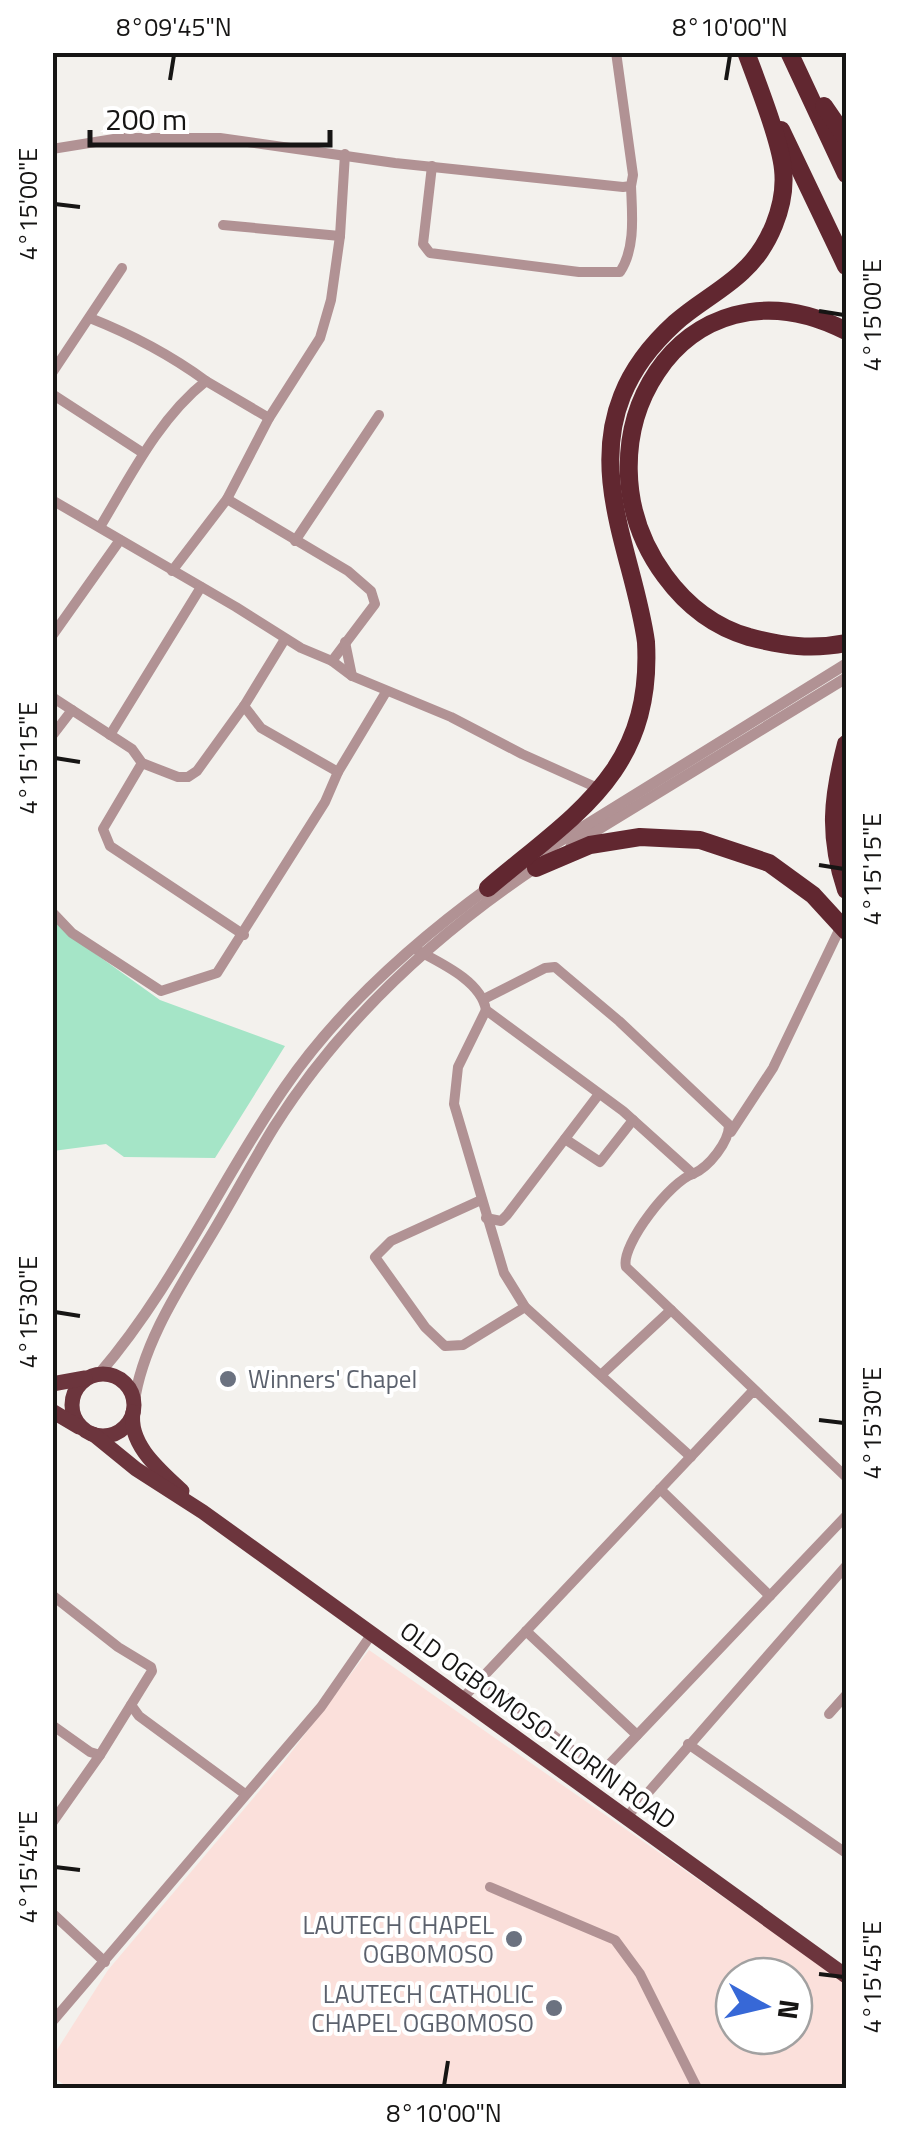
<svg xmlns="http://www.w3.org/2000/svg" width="899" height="2141" font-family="'Titillium Web',sans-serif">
<rect width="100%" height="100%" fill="#f3f1ed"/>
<path fill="#fbe0db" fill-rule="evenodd" d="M 369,1650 L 846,1983 L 846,2088 L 69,2088 L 53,2077 L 53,2056 L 108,1970 L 283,1763 ZM 734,1976 L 794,1976 L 794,2036 L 734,2036 Z"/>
<path fill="#a5e5c7" d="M 52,915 L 79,942 L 160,1000 L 285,1046 L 215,1158 L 124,1157 L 106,1144 L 53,1151 Z"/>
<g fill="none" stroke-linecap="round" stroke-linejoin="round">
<g stroke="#b19294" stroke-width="10">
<path d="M 52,149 L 120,138 L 220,138 L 395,163 L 623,187 L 631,186 L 633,175 L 616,52"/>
<path d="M 432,166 L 423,244 L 430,253 L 579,272 L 620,272 C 636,248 632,213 631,186"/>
<path d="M 223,225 L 340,236"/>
<path d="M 90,318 C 133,335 169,354 206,381"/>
<path d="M 52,373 L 122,268"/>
<path d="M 52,394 L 143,453"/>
<path d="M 227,499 L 348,571 L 371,591 L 375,604 L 332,661"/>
<path d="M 52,500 L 236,607 L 301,648 L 332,661 L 352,676 L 451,717 L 522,754 L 602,790"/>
<path d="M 100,527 C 130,477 159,418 206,381 L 269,418"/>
<path d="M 295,541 L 379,415"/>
<path d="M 172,571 L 227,499 L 269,418 L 320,338 L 331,300 L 340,236 L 345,154"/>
<path d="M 52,636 L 120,540"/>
<path d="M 345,642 L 352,676"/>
<path d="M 52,697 L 132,749 L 142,763 L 178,777 L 188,777 L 197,771 L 244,706 L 285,639"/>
<path d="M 244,706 L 261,728 L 338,772"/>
<path d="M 110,735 L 201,587"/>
<path d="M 52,736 L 72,710"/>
<path d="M 142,763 L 103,829 L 110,846 L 244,935"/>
<path d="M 52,912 L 72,933 L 161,991 L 217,973 L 325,802 L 338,772 L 386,692"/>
<path d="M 413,948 C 438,962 481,980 486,1010 L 623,1111 L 693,1174 C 672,1180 620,1245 626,1267 L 846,1477"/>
<path d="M 484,999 L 545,968 L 555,967 L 562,973 L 619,1021 L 729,1125 C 729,1142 709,1167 693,1174"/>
<path d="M 486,1010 L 458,1067 L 454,1104 L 504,1273 L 525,1307 L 691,1457"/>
<path d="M 731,1132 L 773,1068 L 841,926"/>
<path d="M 565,1139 L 600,1162 L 633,1120"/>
<path d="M 481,1200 L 391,1241 L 375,1257 L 425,1327 L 445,1346 L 463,1345 L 525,1307"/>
<path d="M 486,1218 L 501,1221 L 507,1215 L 599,1094"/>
<path d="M 601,1375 L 671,1310"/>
<path d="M 660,1489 L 770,1596"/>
<path d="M 52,1595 L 118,1647 L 151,1667 L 152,1671 L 100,1755 L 52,1823"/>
<path d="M 526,1631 L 637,1735"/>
<path d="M 481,1678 L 597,1770 L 603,1771 L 846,1516"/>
<path d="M 461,1700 L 751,1393 L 757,1393"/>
<path d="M 131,1705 L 139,1716 L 245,1794"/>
<path d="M 829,1714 L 846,1695"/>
<path d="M 52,1725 L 90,1752 L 100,1755"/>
<path d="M 688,1744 L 846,1853"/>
<path d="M 625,1819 L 846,1566"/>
<path d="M 490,1887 L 615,1940 L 640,1974 L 697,2088"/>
<path d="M 52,1913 L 105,1962"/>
<path d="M 52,2022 L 321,1707 L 371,1635"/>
</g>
<g stroke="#b19294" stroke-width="11">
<path d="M 571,846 L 846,678"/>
<path d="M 544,851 L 846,664"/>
<path d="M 99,1374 C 174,1287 220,1181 285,1087 C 339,1008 414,942 491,886"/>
<path d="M 134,1404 C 142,1343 182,1284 213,1232 C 234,1197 253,1161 274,1127 C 341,1021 435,935 538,866"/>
</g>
<g stroke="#6c353d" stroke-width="15">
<circle cx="103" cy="1405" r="31"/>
<path d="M 52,1384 L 85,1378"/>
<path d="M 52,1411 L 79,1427"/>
<path d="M 133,1412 C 128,1445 161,1471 182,1491"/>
<path d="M 93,1434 L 136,1469 L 203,1512 L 846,1976"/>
</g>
<g stroke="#612730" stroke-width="18">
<path d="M 789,52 L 846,174"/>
<path d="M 824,106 L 846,138"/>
<path d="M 781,130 L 846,266"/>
<path d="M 846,331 C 681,247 567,443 665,576 C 687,606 714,627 749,637 C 784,646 811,650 846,643"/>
<path d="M 846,744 C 832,798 828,836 846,890"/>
<path d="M 536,868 L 590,845 L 640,837 L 700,840 L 769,863 L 813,895 L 846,931"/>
<path d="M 488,888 C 575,814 653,772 646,642 C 635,561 589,478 622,396 C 633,368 653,343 675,323 C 696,304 722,291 742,272 C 769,248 787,205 783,169 C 780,140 757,82 746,52"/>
</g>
</g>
<path fill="none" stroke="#161514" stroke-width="4" d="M 170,80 L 174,55M 726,80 L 730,55M 55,204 L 80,207M 819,311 L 844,315M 55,758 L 80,762M 819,865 L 844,869M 55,1312 L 80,1316M 819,1420 L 844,1423M 55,1867 L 80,1870M 819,1974 L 844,1977M 444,2086 L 448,2061"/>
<g fill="#6b7280" stroke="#fff" stroke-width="4">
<circle cx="228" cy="1379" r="10"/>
<circle cx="514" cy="1939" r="10"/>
<circle cx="554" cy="2008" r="10"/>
</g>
<g text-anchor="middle" stroke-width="8" stroke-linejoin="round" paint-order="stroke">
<g font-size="25" fill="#5b616d" stroke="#fff" text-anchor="end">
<text x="248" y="1388" text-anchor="start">Winners' Chapel</text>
<text x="494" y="1934">LAUTECH CHAPEL<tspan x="494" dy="29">OGBOMOSO</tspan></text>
<text x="534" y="2003">LAUTECH CATHOLIC<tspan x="534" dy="29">CHAPEL OGBOMOSO</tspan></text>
</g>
<g font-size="25" fill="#161514" stroke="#fff">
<text transform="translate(538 1725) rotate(36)" y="9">OLD OGBOMOSO-ILORIN ROAD</text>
</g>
</g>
<rect width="899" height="2141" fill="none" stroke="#ffffff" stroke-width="110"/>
<g transform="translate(764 2006) rotate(98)"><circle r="48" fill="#ffffff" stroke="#a2a1a1" stroke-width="2.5"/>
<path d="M0-8L18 38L0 25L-18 38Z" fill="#3768d7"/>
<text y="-15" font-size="28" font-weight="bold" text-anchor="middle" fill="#161514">N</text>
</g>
<path d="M90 130v15h240v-15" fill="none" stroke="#161514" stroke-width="5"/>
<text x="105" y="130" font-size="30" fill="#161514" stroke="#ffffff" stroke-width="8" paint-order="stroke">200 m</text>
<rect x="55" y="55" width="789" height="2031" fill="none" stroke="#161514" stroke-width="4"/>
<g font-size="25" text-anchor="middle" fill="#161514">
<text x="174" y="36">8°09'45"N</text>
<text x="730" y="36">8°10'00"N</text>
<text transform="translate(28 204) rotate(-90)" y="9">4°15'00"E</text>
<text transform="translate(872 315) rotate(-90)" y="9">4°15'00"E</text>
<text transform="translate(28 758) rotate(-90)" y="9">4°15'15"E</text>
<text transform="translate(872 869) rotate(-90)" y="9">4°15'15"E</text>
<text transform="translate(28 1312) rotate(-90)" y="9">4°15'30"E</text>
<text transform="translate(872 1423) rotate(-90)" y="9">4°15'30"E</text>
<text transform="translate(28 1867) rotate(-90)" y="9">4°15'45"E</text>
<text transform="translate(872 1977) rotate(-90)" y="9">4°15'45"E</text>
<text x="444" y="2122">8°10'00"N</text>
</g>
</svg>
